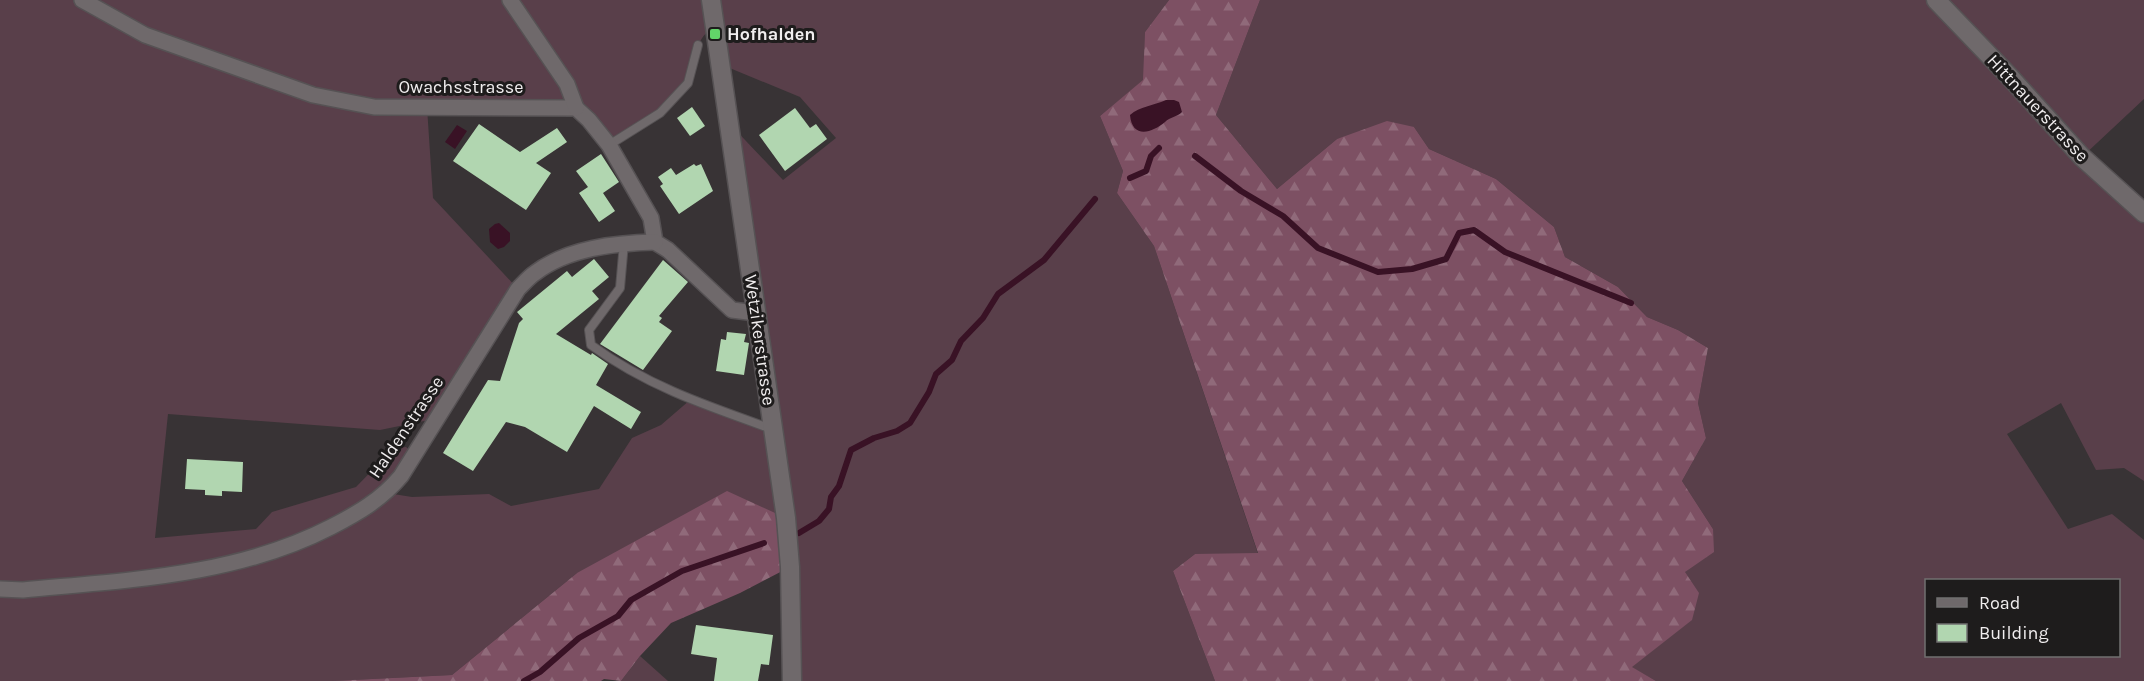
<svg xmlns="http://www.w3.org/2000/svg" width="2144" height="681" font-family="Karla,sans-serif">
<defs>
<pattern id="forest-firs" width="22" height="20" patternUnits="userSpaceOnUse" patternTransform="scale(1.5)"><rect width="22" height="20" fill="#7d5063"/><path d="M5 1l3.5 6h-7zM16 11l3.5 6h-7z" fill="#906a7a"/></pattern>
</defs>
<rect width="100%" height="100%" fill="#383335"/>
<g fill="#593f4a" fill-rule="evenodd">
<path d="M 0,0 L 1169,0 L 1145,32 L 1144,80 L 1100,116 L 1123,171 L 1117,193 L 1154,246 L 1258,554 L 1195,554 L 1173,571 L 1215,681 L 792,681 L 790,567 L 577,573 L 452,675 L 332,681 L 0,681 ZM 714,27 L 720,64 L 800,97 L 836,138 L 783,180 L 728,122 L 773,429 L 690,400 L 661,425 L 632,438 L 599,489 L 511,506 L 489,494 L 412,497 L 387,493 L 414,454 L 406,447 L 394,448 L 356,487 L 272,512 L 256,529 L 155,538 L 168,414 L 380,430 L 424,421 L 435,421 L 518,289 L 433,198 L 427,107 L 576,108 L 609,145 C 637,127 666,112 686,84 C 700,66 689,42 714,27 Z"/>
<path d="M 1260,0 L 2144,0 L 2144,99 L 2082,157 L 2144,213 L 2144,481 L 2124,468 L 2096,470 L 2061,403 L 2007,434 L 2068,529 L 2112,514 L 2144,540 L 2144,681 L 1656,681 L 1631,667 L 1691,620 L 1685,572 L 1713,529 L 1682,481 L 1706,438 L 1698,403 L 1708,348 L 1678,330 L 1647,317 L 1618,287 L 1565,257 L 1554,227 L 1496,179 L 1429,149 L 1414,127 L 1337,139 L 1277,189 L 1216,115 ZM 1926,580 L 2118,580 L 2118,656 L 1926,656 Z"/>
<path d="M 640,656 L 668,681 L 621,681 Z"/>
</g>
<g fill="url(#forest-firs)">
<path d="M 1169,0 L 1260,0 L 1216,115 L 1277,189 L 1337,139 L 1387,121 L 1414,127 L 1429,149 L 1496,179 L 1554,227 L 1565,257 L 1618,287 L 1647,317 L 1678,330 L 1708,348 L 1698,403 L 1706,438 L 1682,481 L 1713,529 L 1714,552 L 1685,572 L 1699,593 L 1692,620 L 1632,667 L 1656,681 L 1215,681 L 1173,571 L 1195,554 L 1258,553 L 1154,246 L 1117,193 L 1123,171 L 1100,116 L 1143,80 L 1145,32 Z"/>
<path d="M 727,491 L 786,518 L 790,567 L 740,593 L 671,623 L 640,656 L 621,681 L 604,679 L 601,681 L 332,681 L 452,675 L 577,573 Z"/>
</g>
<g fill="#391225">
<path d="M 1166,100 L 1174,100 L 1179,102 L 1182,112 C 1177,117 1170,117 1165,122 C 1152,133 1132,139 1130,115 C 1140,106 1153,106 1166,100 Z"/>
<path d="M 457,125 L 467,131 L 455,149 L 445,142 Z"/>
<path d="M 499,223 L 510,233 L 510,241 L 504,247 L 498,249 L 490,242 L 489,229 L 495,224 Z"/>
</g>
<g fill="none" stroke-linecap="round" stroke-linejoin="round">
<g stroke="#391225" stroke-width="6">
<path d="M 1195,156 L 1241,191 L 1283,216 L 1318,248 L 1378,272 L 1412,269 L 1446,259 L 1459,233 L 1474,230 L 1505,252 L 1631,303"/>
<path d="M 1130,178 L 1146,171 L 1151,156 L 1159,148"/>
<path d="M 799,533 L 819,521 L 829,509 L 831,497 L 839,486 L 851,450 L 874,438 L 897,431 L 910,423 L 929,392 L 936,374 L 952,360 L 961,341 L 983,318 L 998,294 L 1044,260 L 1095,199"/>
<path d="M 524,681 L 540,672 L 579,638 L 618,616 L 631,600 L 682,571 L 764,543"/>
</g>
</g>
<g fill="#b1d6b0">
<path d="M 692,107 L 705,126 L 690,136 L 677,118 Z"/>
<path d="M 795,108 L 810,128 L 816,124 L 827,139 L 785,171 L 759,135 Z"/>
<path d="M 479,124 L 520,152 L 557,128 L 567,142 L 536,163 L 551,173 L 526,210 L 453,161 Z"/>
<path d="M 601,154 L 619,182 L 603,193 L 615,211 L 599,222 L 579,193 L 588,187 L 576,171 Z"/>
<path d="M 694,164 L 696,166 L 701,164 L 713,191 L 679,214 L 660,186 L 663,184 L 658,177 L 671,168 L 676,175 Z"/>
<path d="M 594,259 L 609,277 L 592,291 L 599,299 L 556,334 L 591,355 L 592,353 L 608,364 L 596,385 L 641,412 L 631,429 L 594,406 L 567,452 L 525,427 L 506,422 L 473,471 L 443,453 L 488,380 L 500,381 L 519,323 L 523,319 L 517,312 L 567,271 L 572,277 Z"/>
<path d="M 663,260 L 688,282 L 659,316 L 662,318 L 659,322 L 672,331 L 643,370 L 600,344 Z"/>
<path d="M 727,332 L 746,334 L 744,342 L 749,343 L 744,375 L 716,371 L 721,339 L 726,340 Z"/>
<path d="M 187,459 L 243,462 L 242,492 L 222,491 L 222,496 L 205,495 L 205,490 L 185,489 Z"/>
<path d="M 696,625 L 773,635 L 769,665 L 761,664 L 758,681 L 714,681 L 717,658 L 691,654 Z"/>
</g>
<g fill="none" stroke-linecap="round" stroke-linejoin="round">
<defs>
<g id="service">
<path d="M 609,145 L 660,113 L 688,83 L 698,45"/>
<path d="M 624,243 L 620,288 L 589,330 L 591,345 C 647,386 707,406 772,429"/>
</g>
<g id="minor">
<path d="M 82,0 L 145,35 L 313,95 L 374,107 L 576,108 L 589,120 L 609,145 L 651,218 L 655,242 L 668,250 L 732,310 L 756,313"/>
<path d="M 510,0 L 567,84 L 576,108"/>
<path d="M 0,589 L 23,590 C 128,580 236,576 331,527 C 358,513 381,500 401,476 L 518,289 C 524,283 529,277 535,273 C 568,248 615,243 655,242"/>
</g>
<g id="tertiary">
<path d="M 711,0 L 786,518 L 790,567 L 792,681"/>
<path d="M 1936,0 L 2009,76 L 2082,157 L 2144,213"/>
</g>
</defs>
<use href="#service" stroke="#565254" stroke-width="10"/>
<use href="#minor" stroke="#565254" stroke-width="18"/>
<use href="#tertiary" stroke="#565254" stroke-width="21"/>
<use href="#service" stroke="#6f696b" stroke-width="8"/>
<use href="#minor" stroke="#6f696b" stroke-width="15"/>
<use href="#tertiary" stroke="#6f696b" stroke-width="18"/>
</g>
<rect fill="#62d469" stroke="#1e1c1c" stroke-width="2" x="709" y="28" width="12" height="12" rx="3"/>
<g text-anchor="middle" stroke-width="6" stroke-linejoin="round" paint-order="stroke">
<g font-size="18" font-weight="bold" fill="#f1eeef" stroke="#1e1c1c" text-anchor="start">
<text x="727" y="40">Hofhalden</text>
</g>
<g font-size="18" fill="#f1eeef" stroke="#1e1c1c">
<text x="461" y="93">Owachsstrasse</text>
<text transform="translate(2038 108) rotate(47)" y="6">Hittnauerstrasse</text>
<text transform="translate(760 340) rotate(82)" y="6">Wetzikerstrasse</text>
<text transform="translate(406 427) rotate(-56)" y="6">Haldenstrasse</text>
</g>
</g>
<rect x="1925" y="579" width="195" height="78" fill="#1e1c1c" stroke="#727070" stroke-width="1.5"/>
<rect x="1937" y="598" width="30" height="9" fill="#6f696b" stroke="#727070" stroke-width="1.5"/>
<text x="1979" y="609" font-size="18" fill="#f1eeef">Road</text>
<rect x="1937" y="624" width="30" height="18" fill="#b1d6b0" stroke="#727070" stroke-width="1.5"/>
<text x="1979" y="639" font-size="18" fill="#f1eeef">Building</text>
</svg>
